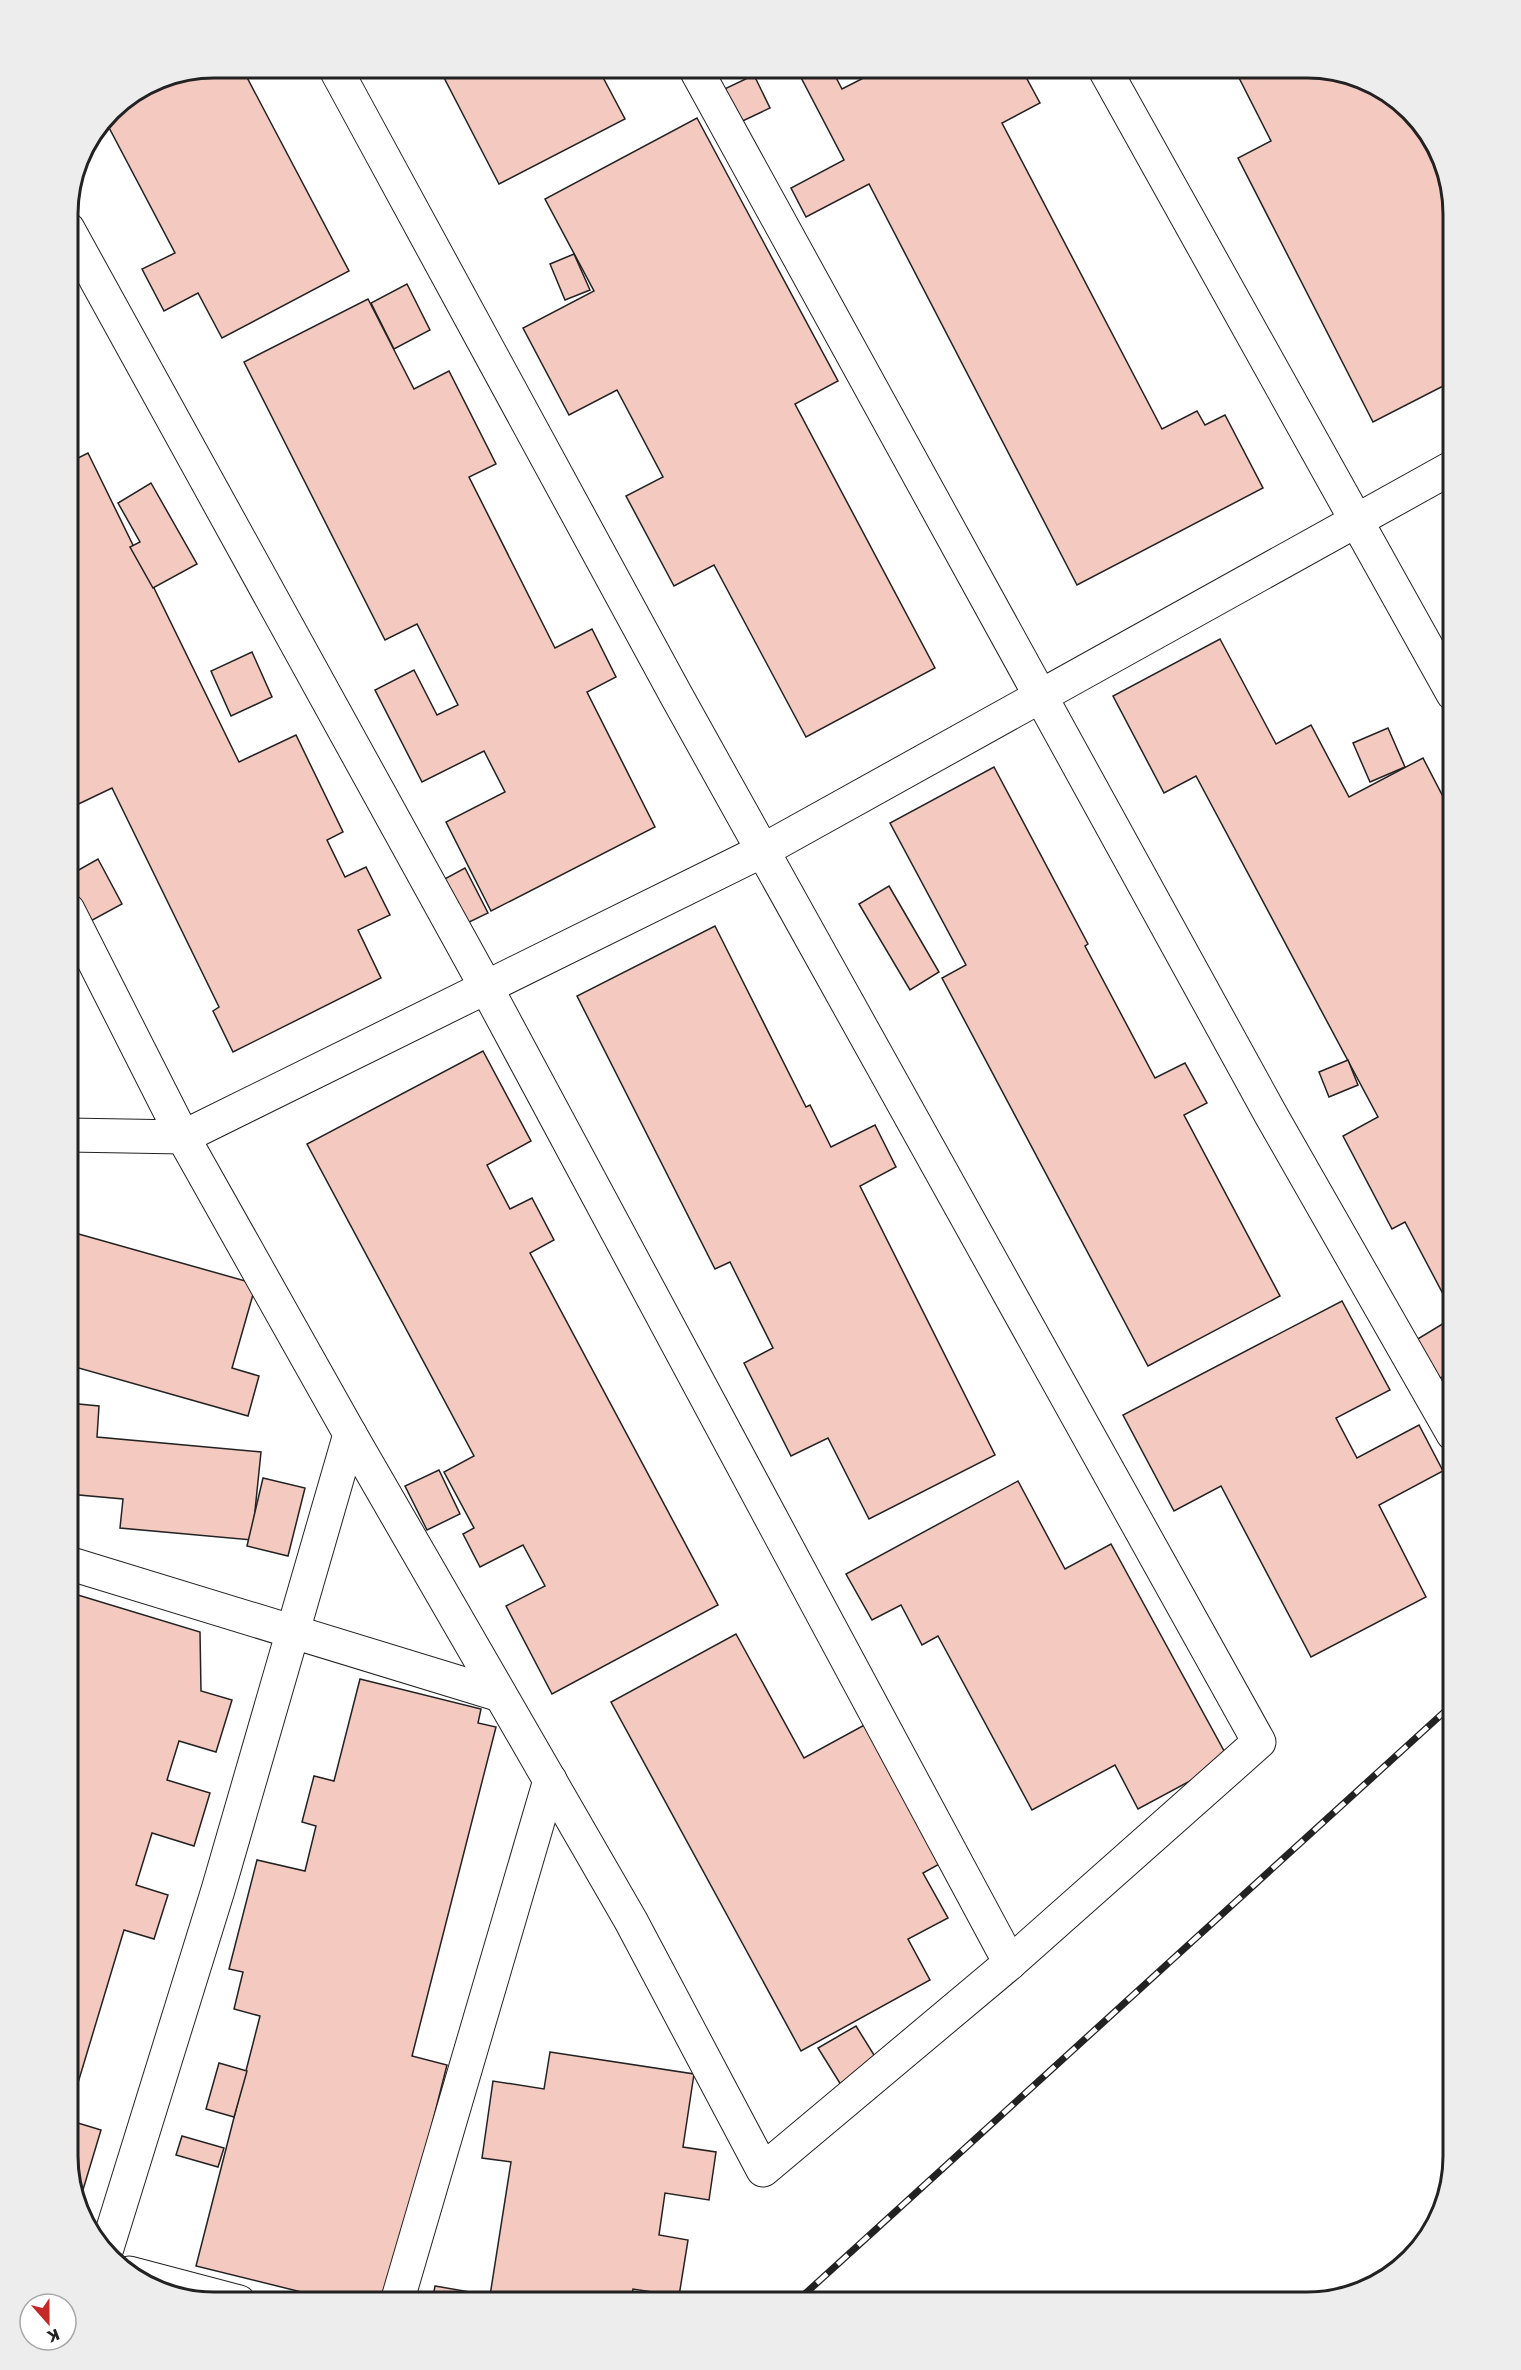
<svg xmlns="http://www.w3.org/2000/svg" width="1521" height="2370" font-family="'Golos Text',sans-serif">
<rect width="100%" height="100%" fill="#fff"/>
<g fill="#f3c9c0" stroke="#222" stroke-width="1.5">
<path d="M 214,68 L 242,68 L 349,271 L 222,338 L 198,293 L 164,311 L 142,269 L 175,253 L 105,120 L 111,110 L 159,79 Z"/>
<path d="M 439,68 L 598,68 L 625,119 L 499,184 Z"/>
<path d="M 796,68 L 831,68 L 842,89 L 883,68 L 1021,68 L 1040,103 L 1002,123 L 1162,429 L 1197,411 L 1205,425 L 1225,415 L 1263,488 L 1077,585 L 869,184 L 806,217 L 791,188 L 844,160 Z"/>
<path d="M 1234,68 L 1316,68 L 1388,92 L 1438,149 L 1454,214 L 1453,381 L 1373,422 L 1238,158 L 1271,141 Z"/>
<path d="M 754,75 L 770,108 L 732,126 L 716,93 Z"/>
<path d="M 697,118 L 838,381 L 795,404 L 935,668 L 806,737 L 714,565 L 674,586 L 626,496 L 663,477 L 617,390 L 569,415 L 523,328 L 594,291 L 545,199 Z"/>
<path d="M 574,254 L 590,290 L 565,300 L 550,264 Z"/>
<path d="M 407,284 L 430,330 L 394,349 L 371,303 Z"/>
<path d="M 368,299 L 414,389 L 449,371 L 496,464 L 469,477 L 555,648 L 592,629 L 616,677 L 587,692 L 655,827 L 491,911 L 446,822 L 505,792 L 484,751 L 422,782 L 375,690 L 414,670 L 437,715 L 458,705 L 417,624 L 385,640 L 244,362 Z"/>
<path d="M 88,453 L 239,762 L 296,735 L 343,832 L 327,840 L 345,877 L 366,867 L 390,915 L 358,930 L 381,978 L 233,1052 L 213,1011 L 219,1007 L 112,788 L 68,809 L 68,463 Z"/>
<path d="M 151,483 L 197,564 L 153,588 L 130,547 L 140,542 L 118,503 Z"/>
<path d="M 1220,639 L 1276,744 L 1311,725 L 1349,797 L 1423,758 L 1453,816 L 1452,1311 L 1405,1222 L 1392,1229 L 1343,1136 L 1378,1117 L 1196,776 L 1164,793 L 1113,696 Z"/>
<path d="M 252,652 L 272,697 L 231,716 L 211,671 Z"/>
<path d="M 1388,728 L 1405,767 L 1370,782 L 1353,743 Z"/>
<path d="M 994,767 L 1088,944 L 1085,946 L 1155,1078 L 1185,1063 L 1207,1103 L 1184,1115 L 1280,1296 L 1148,1366 L 942,978 L 966,965 L 890,823 Z"/>
<path d="M 98,859 L 122,904 L 87,923 L 68,887 L 68,876 Z"/>
<path d="M 465,868 L 488,913 L 461,926 L 439,882 Z"/>
<path d="M 889,886 L 939,972 L 910,990 L 859,904 Z"/>
<path d="M 715,926 L 806,1107 L 810,1105 L 831,1147 L 875,1125 L 896,1167 L 860,1186 L 995,1455 L 869,1519 L 828,1438 L 791,1456 L 744,1363 L 773,1348 L 730,1262 L 715,1269 L 577,996 Z"/>
<path d="M 483,1051 L 531,1141 L 487,1165 L 510,1209 L 532,1198 L 554,1240 L 530,1253 L 718,1605 L 552,1694 L 506,1606 L 545,1586 L 523,1545 L 480,1567 L 463,1534 L 474,1528 L 444,1472 L 474,1456 L 307,1144 Z"/>
<path d="M 1348,1060 L 1358,1085 L 1329,1097 L 1319,1072 Z"/>
<path d="M 68,1231 L 256,1284 L 232,1368 L 259,1376 L 248,1416 L 68,1365 Z"/>
<path d="M 1342,1301 L 1390,1390 L 1336,1418 L 1357,1458 L 1419,1425 L 1443,1471 L 1379,1505 L 1426,1597 L 1311,1657 L 1221,1486 L 1174,1511 L 1123,1415 Z"/>
<path d="M 1444,1323 L 1453,1338 L 1453,1371 L 1439,1379 L 1416,1340 Z"/>
<path d="M 68,1403 L 99,1406 L 97,1437 L 261,1452 L 252,1540 L 120,1528 L 123,1499 L 68,1494 Z"/>
<path d="M 439,1470 L 460,1514 L 427,1530 L 405,1486 Z"/>
<path d="M 263,1478 L 305,1488 L 288,1556 L 247,1546 Z"/>
<path d="M 1018,1481 L 1065,1569 L 1111,1544 L 1229,1760 L 1138,1809 L 1115,1765 L 1032,1810 L 938,1636 L 922,1645 L 901,1605 L 872,1620 L 846,1574 Z"/>
<path d="M 68,1592 L 200,1632 L 201,1691 L 232,1700 L 216,1752 L 179,1741 L 167,1780 L 210,1793 L 194,1846 L 152,1833 L 136,1885 L 168,1895 L 154,1939 L 124,1930 L 68,2116 Z"/>
<path d="M 736,1634 L 804,1758 L 868,1723 L 943,1862 L 923,1873 L 948,1918 L 908,1939 L 930,1980 L 801,2051 L 611,1702 Z"/>
<path d="M 360,1679 L 481,1709 L 478,1723 L 496,1727 L 412,2056 L 447,2065 L 387,2302 L 342,2302 L 196,2266 L 260,2016 L 234,2009 L 243,1972 L 229,1969 L 257,1860 L 305,1871 L 316,1826 L 302,1822 L 314,1776 L 334,1781 Z"/>
<path d="M 856,2026 L 879,2063 L 841,2085 L 818,2048 Z"/>
<path d="M 550,2052 L 694,2074 L 683,2147 L 716,2152 L 709,2200 L 665,2193 L 659,2235 L 688,2240 L 679,2296 L 633,2289 L 631,2302 L 489,2302 L 511,2162 L 482,2158 L 493,2081 L 544,2089 Z"/>
<path d="M 219,2063 L 247,2071 L 234,2117 L 206,2109 Z"/>
<path d="M 68,2120 L 101,2130 L 79,2203 L 68,2156 Z"/>
<path d="M 182,2136 L 224,2148 L 218,2167 L 176,2155 Z"/>
<path d="M 435,2286 L 482,2294 L 480,2302 L 432,2302 Z"/>
</g>
<g fill="none" stroke-linecap="round" stroke-linejoin="round">
<defs>
<g id="minor">
<path d="M 695,68 L 1271,1115 L 1453,1434"/>
<path d="M 1104,68 L 1453,694"/>
<path d="M 68,229 L 486,987 L 1010,1963"/>
<path d="M 68,910 L 183,1137 L 350,1434 L 631,1921 L 763,2170 L 1010,1963 L 1259,1742 L 676,695 L 335,68"/>
<path d="M 68,1135 L 183,1137 L 762,851 L 1453,467"/>
<path d="M 68,1563 L 500,1695"/>
<path d="M 107,2248 L 218,1890 L 350,1434"/>
<path d="M 129,2273 L 239,2302"/>
<path d="M 397,2302 L 550,1780"/>
</g>
</defs>
<use href="#minor" stroke="#222" stroke-width="35"/>
<use href="#minor" stroke="#fff" stroke-width="33"/>
<defs>
<path id="rail" d="M 796,2302 L 1453,1704"/>
</defs>
<use href="#rail" stroke="#222" stroke-width="7"/>
<use href="#rail" stroke="#fff" stroke-width="4.5" stroke-dasharray="14" stroke-linecap="butt"/>
</g>
<path d="M0 0H1521V2370H0ZM214 78H1307A136 136 0 0 1 1443 214V2156A136 136 0 0 1 1307 2292H214A136 136 0 0 1 78 2156V214A136 136 0 0 1 214 78Z" fill="#ededed" fill-rule="evenodd"/>
<path fill="none" stroke="#222" stroke-width="3" d="M214 78H1307A136 136 0 0 1 1443 214V2156A136 136 0 0 1 1307 2292H214A136 136 0 0 1 78 2156V214A136 136 0 0 1 214 78Z"/>
<g transform="translate(48 2322) rotate(159)"><circle r="28" fill="#ffffff" stroke="#a7a7a7" stroke-width="1.5"/>
<path d="M0-4.5L10 22L0 15L-10 22Z" fill="#c62828"/>
<text y="-9" font-size="16" font-weight="bold" text-anchor="middle" fill="#222222">K</text>
</g>
</svg>
